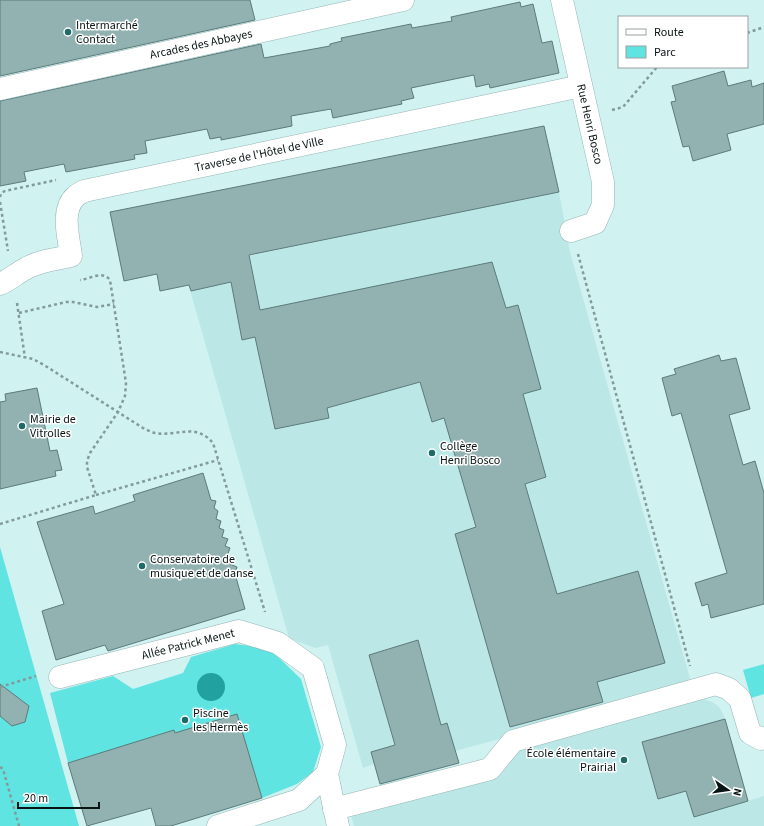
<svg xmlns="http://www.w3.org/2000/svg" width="764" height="826" font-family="'Source Sans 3',sans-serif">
<rect width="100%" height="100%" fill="#d0f2f1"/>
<g fill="#bbe8e6">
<path d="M 559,192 L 570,252 L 691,682 L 609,709 L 455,751 L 459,763 L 380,786 L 374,764 L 363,768 L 328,645 L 315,648 L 289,638 L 184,269 Z"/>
<path d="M 704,699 L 714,703 L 720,708 L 725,719 L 748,801 L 764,796 L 764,826 L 354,826 L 351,815 L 501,774 L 519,747 Z"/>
</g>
<g fill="#60e4e2">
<path d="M 0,547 L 79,826 L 0,826 Z"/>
<path d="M 235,644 L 257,647 L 273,652 L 301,679 L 321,747 L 313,772 L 297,784 L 262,798 L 171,826 L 156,826 L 151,808 L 87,826 L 68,763 L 50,693 L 113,676 L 133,689 L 183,673 L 191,657 Z"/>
<path d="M 764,664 L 764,694 L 751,698 L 743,670 Z"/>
</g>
<circle fill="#21a19f" cx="211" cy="687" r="14"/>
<g fill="#91b2b1" stroke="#5c7b7a">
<path d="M 0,0 L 250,0 L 255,20 L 0,76 Z"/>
<path d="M 520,2 L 521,7 L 533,4 L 542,43 L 552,41 L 559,73 L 490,88 L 489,84 L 476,87 L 474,75 L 411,88 L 414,98 L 401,101 L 402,104 L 333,118 L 331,109 L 291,116 L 292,126 L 221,140 L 221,137 L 210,139 L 207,129 L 145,141 L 147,153 L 134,155 L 135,159 L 66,172 L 64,164 L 24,172 L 26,181 L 0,186 L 0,101 L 261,44 L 264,58 L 330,46 L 330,44 L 342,41 L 341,38 L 411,24 L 412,28 L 452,21 L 451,17 Z"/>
<path d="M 724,71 L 728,86 L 751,80 L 752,87 L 764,83 L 764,124 L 727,134 L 731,150 L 693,161 L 689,146 L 683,147 L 671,102 L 676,101 L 672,86 Z"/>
<path d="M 544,126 L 559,192 L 249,255 L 260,310 L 492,262 L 506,308 L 518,305 L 541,389 L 523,394 L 546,477 L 525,484 L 557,594 L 638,571 L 665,663 L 597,682 L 603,702 L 510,727 L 455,534 L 476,527 L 444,418 L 432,422 L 420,382 L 327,408 L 329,418 L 275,429 L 255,337 L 242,340 L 231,282 L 191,291 L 189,285 L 160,291 L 157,274 L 124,281 L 110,212 Z"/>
<path d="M 719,355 L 721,361 L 736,358 L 750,409 L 729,415 L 743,465 L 755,461 L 764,493 L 764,604 L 711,618 L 708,604 L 702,606 L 695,583 L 727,573 L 681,413 L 672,416 L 662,378 L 676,374 L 674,369 Z"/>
<path d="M 37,388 L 50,451 L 57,450 L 62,470 L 55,471 L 56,476 L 0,489 L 0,402 L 6,401 L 5,394 Z"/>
<path d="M 203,473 L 211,500 L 216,501 L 214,508 L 218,511 L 216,519 L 221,521 L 219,528 L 224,530 L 222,537 L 228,539 L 225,546 L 230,548 L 227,556 L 232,557 L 230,564 L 237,567 L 235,574 L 245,609 L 108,651 L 105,645 L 56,660 L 42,611 L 64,604 L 37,522 L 93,506 L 95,514 L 135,501 L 133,495 Z"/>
<path d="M 418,640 L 441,725 L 447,723 L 459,763 L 380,784 L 371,752 L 395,745 L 369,655 Z"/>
<path d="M 0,684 L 29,706 L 25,722 L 12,726 L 0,716 Z"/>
<path d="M 237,714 L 262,798 L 171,826 L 156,826 L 151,808 L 87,826 L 68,763 L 174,730 L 175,733 Z"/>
<path d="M 725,719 L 748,801 L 694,817 L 686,791 L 658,799 L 642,742 Z"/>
</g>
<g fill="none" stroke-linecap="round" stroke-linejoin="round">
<defs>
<g id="minor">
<path d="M 562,0 L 603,182 L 603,205 L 595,223 L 571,231"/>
<path d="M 0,89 L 403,0"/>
<path d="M 0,284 C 9,280 16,274 25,269 C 38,261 56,259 71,256 C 69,238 60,210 76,196 C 78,194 81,193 84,191 L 581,86"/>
<path d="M 60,677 L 239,631 L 278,643 L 313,668 L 335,745 L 327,774 L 338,826"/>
<path d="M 334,809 L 490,769 L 513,741 L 716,684 L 729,689 L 740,699 L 750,733 L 761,739 L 764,738"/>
<path d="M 218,826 L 299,800 L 327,774"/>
</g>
</defs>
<use href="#minor" stroke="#94b5b4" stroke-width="23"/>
<g stroke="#829b9a" stroke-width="2.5" stroke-dasharray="3 3" stroke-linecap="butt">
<path d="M 747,33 L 764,27"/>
<path d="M 612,110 L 623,107 L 657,67"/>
<path d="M 0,197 L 1,193 L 5,191 L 56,180"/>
<path d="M 0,202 L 8,251"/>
<path d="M 578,254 L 690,666"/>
<path d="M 17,303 L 25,358"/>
<path d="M 19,313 L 66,302 L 73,302 L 97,307 L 114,304"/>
<path d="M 0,352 L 33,359 L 44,365 L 143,428 C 147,430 151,432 155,433 C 177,437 195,422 213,443 L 265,612"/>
<path d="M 96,495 L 218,460"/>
<path d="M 0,524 L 96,495 L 87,467 L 87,461 L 90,453 L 118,412 L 125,396 L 126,383 L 110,280 C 103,270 90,279 80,280"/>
<path d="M 0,687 L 36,676"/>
<path d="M 0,767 L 3,769 L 19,826"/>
</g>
<use href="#minor" stroke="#fff" stroke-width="22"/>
</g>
<g fill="#1e6a69" stroke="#fff" stroke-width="1.5">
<circle cx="68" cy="32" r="4"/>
<circle cx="22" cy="426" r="4"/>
<circle cx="432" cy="453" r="4"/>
<circle cx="142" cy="566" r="4"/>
<circle cx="185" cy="720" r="4"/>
<circle cx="624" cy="760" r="4"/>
</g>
<g text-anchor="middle" stroke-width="3" stroke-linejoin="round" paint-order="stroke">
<g font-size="12" fill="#071413" stroke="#fff" text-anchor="start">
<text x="76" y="29">Intermarché<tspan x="76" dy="14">Contact</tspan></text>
<text x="30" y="423">Mairie de<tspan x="30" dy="14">Vitrolles</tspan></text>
<text x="440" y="450">Collège<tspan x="440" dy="14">Henri Bosco</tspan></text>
<text x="150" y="563">Conservatoire de<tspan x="150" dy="14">musique et de danse</tspan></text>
<text x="193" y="717">Piscine<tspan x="193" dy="14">les Hermès</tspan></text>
<text x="616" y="757" text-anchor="end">École élémentaire<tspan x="616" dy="14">Prairial</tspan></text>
</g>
<g font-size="12" fill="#071413" stroke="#fff">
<text transform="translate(201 44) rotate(-12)" y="4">Arcades des Abbayes</text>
<text transform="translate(590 124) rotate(77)" y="4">Rue Henri Bosco</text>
<text transform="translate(259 154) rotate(-12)" y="4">Traverse de l'Hôtel de Ville</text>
<text transform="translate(188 644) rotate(-14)" y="4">Allée Patrick Menet</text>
</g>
</g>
<rect x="618" y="16" width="130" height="52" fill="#ffffff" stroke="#9ca1a1"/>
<rect x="626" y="29" width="20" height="6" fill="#ffffff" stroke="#9ca1a1"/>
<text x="654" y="36" font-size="12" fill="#071413">Route</text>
<rect x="626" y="46" width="20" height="12" fill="#60e4e2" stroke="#9ca1a1"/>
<text x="654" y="56" font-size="12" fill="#071413">Parc</text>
<g transform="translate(728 790) rotate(103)" stroke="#ffffff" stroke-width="3" paint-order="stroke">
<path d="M0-3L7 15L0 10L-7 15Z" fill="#071413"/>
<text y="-6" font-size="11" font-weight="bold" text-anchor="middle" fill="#071413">N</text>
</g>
<path d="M18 802v6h81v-6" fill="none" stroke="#071413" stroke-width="2"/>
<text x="24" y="802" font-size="12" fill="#071413" stroke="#ffffff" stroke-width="3" paint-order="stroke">20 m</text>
</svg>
